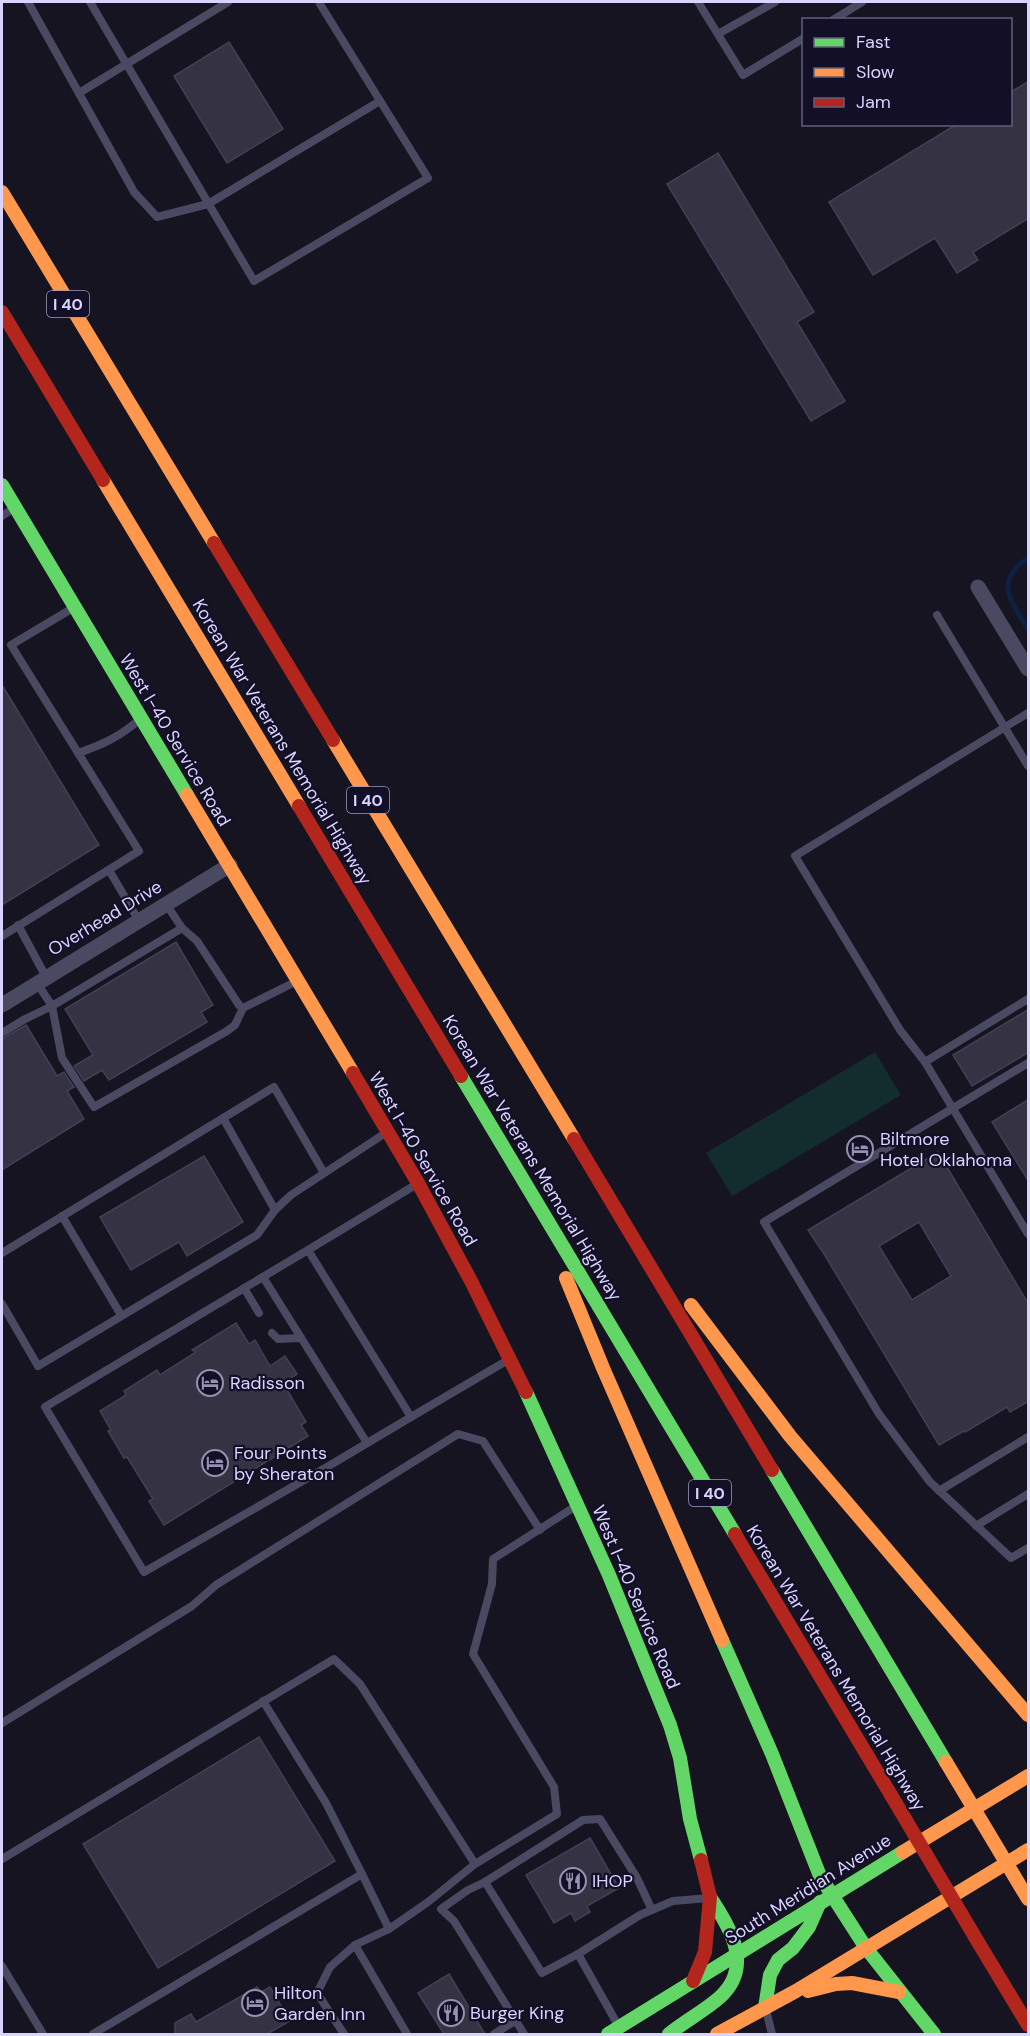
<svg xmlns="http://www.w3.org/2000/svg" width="1030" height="2036" font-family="'DM Sans',sans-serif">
<rect width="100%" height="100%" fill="#161421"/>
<path fill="#132c2d" d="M 875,1052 L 901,1095 L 732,1196 L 706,1153 Z"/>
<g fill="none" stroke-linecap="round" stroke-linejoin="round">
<path stroke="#0d2144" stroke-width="5" d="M 1028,558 C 993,582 1011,601 1028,629"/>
</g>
<g fill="#343243" stroke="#433f54" stroke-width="1.5" fill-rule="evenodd">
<path d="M 229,42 L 283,129 L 227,163 L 174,76 Z"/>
<path d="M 1029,81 L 1029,218 L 973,252 L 978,260 L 957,273 L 935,238 L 873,275 L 829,202 L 957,124 L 1011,124 L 1011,92 Z"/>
<path d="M 718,153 L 814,312 L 797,322 L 845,401 L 811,421 L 667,184 Z"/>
<path d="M 2,685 L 99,845 L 2,905 Z"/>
<path d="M 176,942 L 213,1005 L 201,1012 L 207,1022 L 109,1080 L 102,1070 L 84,1081 L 74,1066 L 93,1055 L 65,1009 Z"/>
<path d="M 1029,1009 L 1029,1052 L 972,1086 L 953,1055 Z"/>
<path d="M 26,1025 L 57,1076 L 64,1072 L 74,1087 L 67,1091 L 84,1119 L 2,1170 L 2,1039 Z"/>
<path d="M 1029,1099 L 1029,1182 L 992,1122 Z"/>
<path d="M 938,1152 L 1029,1305 L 1029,1401 L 1010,1412 L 1007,1407 L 965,1432 L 964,1431 L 939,1445 L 824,1254 L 808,1230 ZM 919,1222 L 951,1276 L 912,1300 L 879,1246 Z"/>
<path d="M 204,1156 L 243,1222 L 187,1256 L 179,1242 L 131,1270 L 100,1217 Z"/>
<path d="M 236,1323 L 249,1344 L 255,1340 L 270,1366 L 285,1356 L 297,1374 L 283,1383 L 306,1422 L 301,1425 L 308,1436 L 164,1525 L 149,1501 L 153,1499 L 127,1457 L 124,1458 L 108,1431 L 111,1430 L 100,1411 L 126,1395 L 124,1391 L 157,1370 L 160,1375 L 196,1352 L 192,1350 Z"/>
<path d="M 259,1737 L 335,1861 L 158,1968 L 83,1844 Z"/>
<path d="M 590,1838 L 619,1888 L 587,1906 L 590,1912 L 575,1921 L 571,1913 L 554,1923 L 526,1875 Z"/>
<path d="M 449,1974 L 485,2034 L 444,2034 L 418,1993 Z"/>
<path d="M 257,1987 L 261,1992 L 270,1987 L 290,2021 L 267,2034 L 175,2034 L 175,2023 L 191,2014 L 196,2022 Z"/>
</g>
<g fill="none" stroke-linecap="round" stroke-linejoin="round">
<g stroke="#4a4962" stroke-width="8">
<path d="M 28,2 L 134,192 L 157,217 L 208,204 L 380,101"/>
<path d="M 90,2 L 254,281 L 428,178 L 320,4"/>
<path d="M 698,2 L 743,75 L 804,38"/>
<path d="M 833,20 L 862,2"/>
<path d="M 718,34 L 775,2"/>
<path d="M 79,93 L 228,2"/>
<path d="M 2,516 L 14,508"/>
<path d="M 937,615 L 1028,766"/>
<path d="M 1028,713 L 795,856 L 900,1030 L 925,1062 L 1028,1234"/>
<path d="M 78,753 C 102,745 121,736 140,719"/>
<path d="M 109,870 L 139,921"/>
<path d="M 166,904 L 182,928 L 197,941 L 239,1005 L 243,1008"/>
<path d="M 18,925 L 46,977"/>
<path d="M 2,936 L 139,851 L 11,645 L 73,608"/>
<path d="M 37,983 L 52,1006 L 182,928"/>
<path d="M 2,1033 L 25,1019 L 52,1006 L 62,1058 L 94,1107 L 227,1031 L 235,1025 L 243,1008 L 297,981"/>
<path d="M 925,1062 L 1028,999"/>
<path d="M 1028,1063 L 764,1222 L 879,1414 L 930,1482 L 1011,1558 L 1028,1548"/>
<path d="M 223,1118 L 275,1210"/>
<path d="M 62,1216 L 121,1315"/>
<path d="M 308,1250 L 45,1407 L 144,1572 L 327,1467 L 411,1417 L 308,1250 L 417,1184"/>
<path d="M 2,1253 L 274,1087 L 324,1173"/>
<path d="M 263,1277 L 367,1443"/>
<path d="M 244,1288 L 259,1313"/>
<path d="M 2,1304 L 38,1366 L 257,1235 L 275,1210 L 291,1195 L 387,1132"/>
<path d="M 272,1333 L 278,1339 L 301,1338"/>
<path d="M 411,1417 L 508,1360"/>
<path d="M 939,1491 L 1028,1437"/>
<path d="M 976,1526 L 1028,1494"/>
<path d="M 263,1701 L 326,1803 L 362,1874"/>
<path d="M 2,1723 L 192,1606 L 216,1585 L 458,1434 L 483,1441 L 540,1530"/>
<path d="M 2,1859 L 334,1659 L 360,1684 L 475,1864 L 428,1902 L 389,1929 L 355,1945 L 407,2034"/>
<path d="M 475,1864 L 557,1814 L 554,1787 L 473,1654 L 492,1584 L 493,1559 L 576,1506"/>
<path d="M 485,1882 L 468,1890 L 441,1909 L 454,1921 L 524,2034"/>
<path d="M 578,1954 L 542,1973 L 485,1882 L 583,1820 L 600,1819 L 637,1878 L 652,1910"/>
<path d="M 2,1966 L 43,2034"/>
<path d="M 766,2010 L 772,2034"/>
<path d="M 619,2027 L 578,1954 L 640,1915 L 673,1901 L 709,1898"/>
<path d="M 93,2034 L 362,1874 L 389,1929"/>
<path d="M 344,2034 L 317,1993 L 330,1967 L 355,1945"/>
<path d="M 494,2034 L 515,2021"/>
</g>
<g stroke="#4a4962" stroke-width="15">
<path d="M 978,587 L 1028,669"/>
<path d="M 2,1005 L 230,865"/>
</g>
<g stroke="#63d668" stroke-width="14">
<path d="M 2,485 L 187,795"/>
<path d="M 461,1076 L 735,1534"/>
<path d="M 526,1392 L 609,1575 L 670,1725 L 680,1758 L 690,1819 L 701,1860"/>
<path d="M 772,1470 L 946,1762"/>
<path d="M 722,1640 L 772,1754 L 820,1876 L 832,1895"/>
<path d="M 832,1895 L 866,1948 L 934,2034"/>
<path d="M 765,2008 L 770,1975 L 778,1960 L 793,1948 L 809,1927 L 820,1902"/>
<path d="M 608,2034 L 903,1852"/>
<path d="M 669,2034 C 685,2021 704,2011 719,1998 C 754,1967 731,1929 710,1897"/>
</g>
<g stroke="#ff974d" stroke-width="14">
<path d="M 2,192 L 214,543"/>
<path d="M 103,480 L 299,806"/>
<path d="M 333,740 L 574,1139"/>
<path d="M 187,795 L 353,1073"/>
<path d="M 566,1278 L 603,1368 L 722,1640"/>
<path d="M 691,1305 L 790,1436 L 1028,1715"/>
<path d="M 903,1852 L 1028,1776"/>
<path d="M 808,1991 L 836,1984 L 852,1983 L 899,1992"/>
<path d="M 717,2034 L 796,1991 L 1028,1850"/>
</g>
<g stroke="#b3261e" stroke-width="14">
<path d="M 2,312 L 103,480"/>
<path d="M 214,543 L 333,740"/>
<path d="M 299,806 L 461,1076"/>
<path d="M 353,1073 L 418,1183 L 471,1281 L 526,1392"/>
<path d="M 574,1139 L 772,1470"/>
<path d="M 735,1534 L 891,1795"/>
<path d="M 978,1942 L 1028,2025"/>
<path d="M 693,1981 L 705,1952 L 710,1897 L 701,1860"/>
</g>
<path stroke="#ff974d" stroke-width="14" d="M 946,1762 L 1028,1899"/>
<path stroke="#b3261e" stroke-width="14" d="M 891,1795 L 978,1942"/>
</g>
<defs>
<symbol id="hotel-ring" viewBox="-11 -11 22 22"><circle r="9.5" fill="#130f26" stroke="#9591b1" stroke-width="1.5"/><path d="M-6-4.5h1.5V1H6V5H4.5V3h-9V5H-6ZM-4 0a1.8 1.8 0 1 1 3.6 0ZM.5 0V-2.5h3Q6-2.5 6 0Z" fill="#9591b1"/></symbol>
<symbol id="restaurant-ring" viewBox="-11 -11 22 22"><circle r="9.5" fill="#130f26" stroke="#9591b1" stroke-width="1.5"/><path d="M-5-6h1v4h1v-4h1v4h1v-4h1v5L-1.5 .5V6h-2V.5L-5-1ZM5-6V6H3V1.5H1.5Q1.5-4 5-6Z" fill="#9591b1"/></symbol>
</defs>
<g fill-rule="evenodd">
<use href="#hotel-ring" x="845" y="1134" width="30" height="30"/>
<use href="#hotel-ring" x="195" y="1368" width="30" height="30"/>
<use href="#hotel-ring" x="200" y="1448" width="30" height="30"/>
<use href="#restaurant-ring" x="558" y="1866" width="30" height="30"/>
<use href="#hotel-ring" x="240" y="1988" width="30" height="30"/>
<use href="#restaurant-ring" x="436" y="1998" width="30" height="30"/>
</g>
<g text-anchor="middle" stroke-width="4.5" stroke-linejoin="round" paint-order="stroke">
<g fill="#130f26" stroke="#9e99be" stroke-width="1.5">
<rect x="47" y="291" width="42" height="26" rx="4.5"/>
<rect x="347" y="787" width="42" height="26" rx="4.5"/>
<rect x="689" y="1480" width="42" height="26" rx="4.5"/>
</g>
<g font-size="16" font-weight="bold" fill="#d9d4ff">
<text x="68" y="310">I 40</text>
<text x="368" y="806">I 40</text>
<text x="710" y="1499">I 40</text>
</g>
<g font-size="18" fill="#d9d4ff" stroke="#130f26">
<text transform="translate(175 740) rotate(59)" y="6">West I-40 Service Road</text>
<text transform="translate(282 742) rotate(59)" y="6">Korean War Veterans Memorial Highway</text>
<text transform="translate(105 918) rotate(-31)" y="6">Overhead Drive</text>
<text transform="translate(532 1158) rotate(59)" y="6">Korean War Veterans Memorial Highway</text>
<text transform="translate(423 1159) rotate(60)" y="6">West I-40 Service Road</text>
<text transform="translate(636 1597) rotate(67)" y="6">West I-40 Service Road</text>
<text transform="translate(836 1668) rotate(59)" y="6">Korean War Veterans Memorial Highway</text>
<text transform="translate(808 1889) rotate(-32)" y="6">South Meridian Avenue</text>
</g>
<g font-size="18" fill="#d9d4ff" stroke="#130f26" text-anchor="start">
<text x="880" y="1145">Biltmore<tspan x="880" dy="21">Hotel Oklahoma</tspan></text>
<text x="230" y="1389">Radisson</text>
<text x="234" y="1459">Four Points<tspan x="234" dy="21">by Sheraton</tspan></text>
<text x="592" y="1887">IHOP</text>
<text x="274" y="1999">Hilton<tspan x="274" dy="21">Garden Inn</tspan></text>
<text x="470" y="2019">Burger King</text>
</g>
</g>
<rect width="1030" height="2036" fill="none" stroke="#d9d4ff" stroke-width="6"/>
<rect x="802" y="18" width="210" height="108" fill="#130f26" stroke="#625e7d" stroke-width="1.5"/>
<rect x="814" y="38" width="30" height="9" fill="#63d668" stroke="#625e7d" stroke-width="1.5"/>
<text x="856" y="48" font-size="18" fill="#d9d4ff">Fast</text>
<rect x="814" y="68" width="30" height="9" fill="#ff974d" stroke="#625e7d" stroke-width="1.5"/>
<text x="856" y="78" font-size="18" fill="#d9d4ff">Slow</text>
<rect x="814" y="98" width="30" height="9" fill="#b3261e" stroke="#625e7d" stroke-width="1.5"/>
<text x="856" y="108" font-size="18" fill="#d9d4ff">Jam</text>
</svg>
